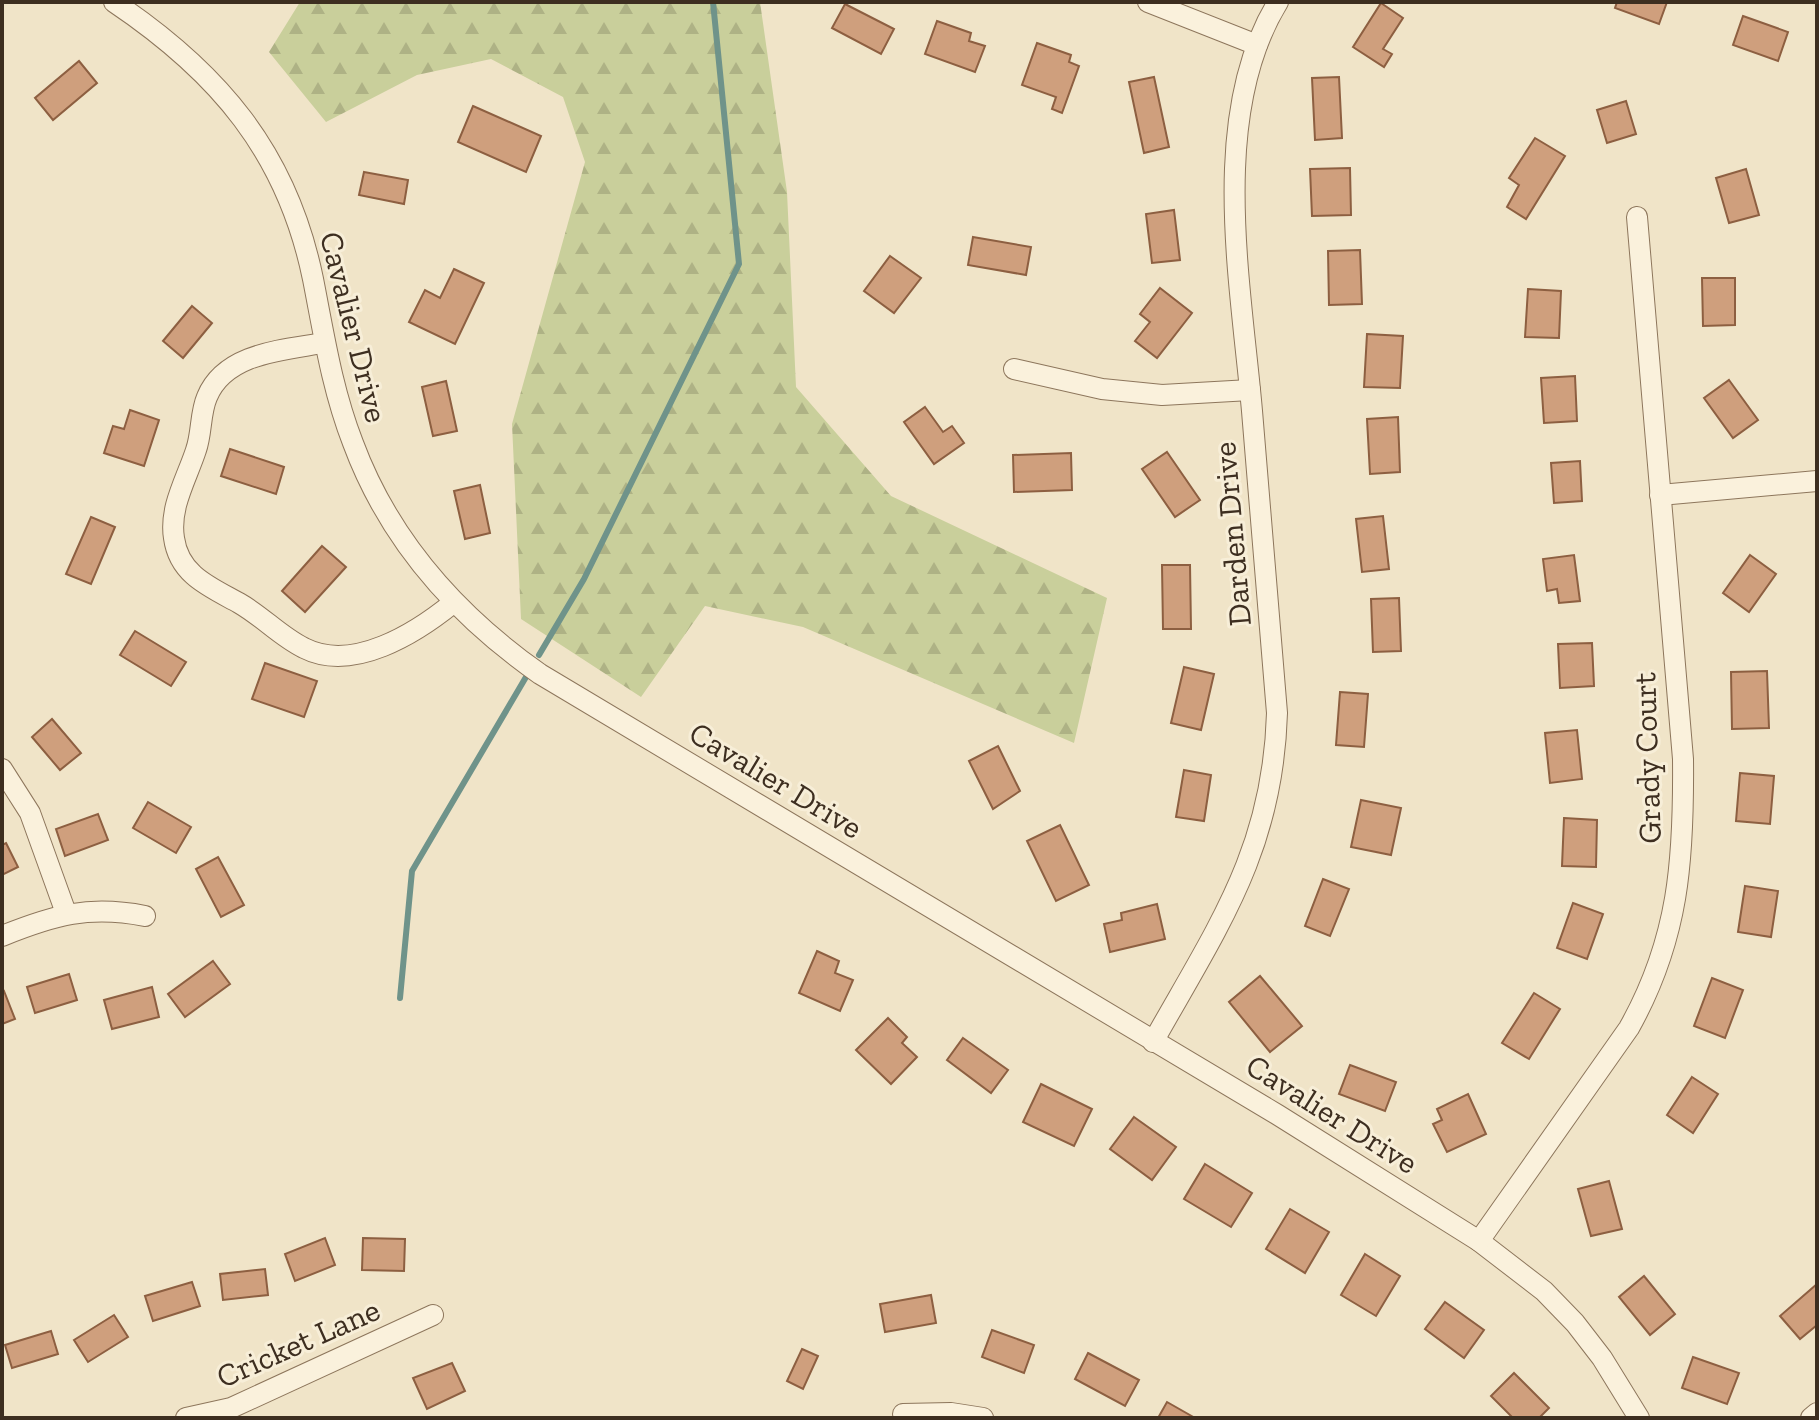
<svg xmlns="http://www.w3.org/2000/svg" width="1819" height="1420" font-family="'Zilla Slab',serif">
<defs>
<pattern id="forest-firs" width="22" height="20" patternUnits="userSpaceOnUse" patternTransform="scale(2)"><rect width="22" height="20" fill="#c9cf9b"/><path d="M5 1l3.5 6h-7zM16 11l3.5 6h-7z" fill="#aeb285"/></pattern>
</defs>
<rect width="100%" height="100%" fill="#f0e4c8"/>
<path fill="url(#forest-firs)" d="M 300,2 L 760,2 L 787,192 L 796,387 L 891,496 L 1107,598 L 1074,743 L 803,627 L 705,606 L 641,697 L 521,619 L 512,424 L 585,162 L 563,97 L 491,59 L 417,75 L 326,122 L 269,52 Z"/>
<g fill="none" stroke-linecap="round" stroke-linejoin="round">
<g stroke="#6f938a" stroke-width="6">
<path d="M 539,655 L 584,579 L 739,264 L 713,2"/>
<path d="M 400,998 L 412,871 L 526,677"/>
</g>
</g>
<g fill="#cf9f7d" stroke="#8d5f41" stroke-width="2">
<path d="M 1617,2 L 1667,2 L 1659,24 L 1615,8 Z"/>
<path d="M 1381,3 L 1403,18 L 1383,49 L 1392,54 L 1384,67 L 1353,47 Z"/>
<path d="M 845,4 L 894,29 L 881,54 L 832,28 Z"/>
<path d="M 1743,16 L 1788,32 L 1778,61 L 1733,45 Z"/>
<path d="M 937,21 L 971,33 L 969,41 L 985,46 L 975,72 L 925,54 Z"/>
<path d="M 1037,43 L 1071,55 L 1069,62 L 1079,66 L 1062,113 L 1052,109 L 1056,97 L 1022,85 Z"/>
<path d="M 79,61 L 97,83 L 53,120 L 35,98 Z"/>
<path d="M 1154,77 L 1169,147 L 1144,153 L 1129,82 Z"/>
<path d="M 1339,77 L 1342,138 L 1315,140 L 1312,78 Z"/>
<path d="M 1626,101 L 1636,134 L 1607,143 L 1597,110 Z"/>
<path d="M 473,106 L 541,136 L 526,172 L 458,142 Z"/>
<path d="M 1535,138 L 1565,156 L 1526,219 L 1507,207 L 1519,185 L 1509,178 Z"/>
<path d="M 1350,168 L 1351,215 L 1312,216 L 1310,169 Z"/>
<path d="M 1746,169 L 1759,215 L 1729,223 L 1716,178 Z"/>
<path d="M 364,172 L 408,180 L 404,204 L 359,195 Z"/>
<path d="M 1174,210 L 1180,260 L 1152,263 L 1146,214 Z"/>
<path d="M 973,237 L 1031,247 L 1026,275 L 968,265 Z"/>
<path d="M 1360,250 L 1362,304 L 1329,305 L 1328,251 Z"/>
<path d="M 890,256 L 921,278 L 894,313 L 864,291 Z"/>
<path d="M 454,269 L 484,283 L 455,344 L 409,322 L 425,290 L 440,298 Z"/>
<path d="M 1702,278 L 1735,278 L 1735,325 L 1703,326 Z"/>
<path d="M 1160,288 L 1192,313 L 1157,358 L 1135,341 L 1150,322 L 1140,314 Z"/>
<path d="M 1528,289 L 1561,291 L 1559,338 L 1525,337 Z"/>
<path d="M 192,306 L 212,323 L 183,358 L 163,341 Z"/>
<path d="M 1367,334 L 1403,336 L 1400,388 L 1364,387 Z"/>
<path d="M 1575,376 L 1577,421 L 1544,423 L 1541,378 Z"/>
<path d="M 1729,380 L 1758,420 L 1733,438 L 1704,398 Z"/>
<path d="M 446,381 L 457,431 L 433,436 L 422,387 Z"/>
<path d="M 925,407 L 943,432 L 952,426 L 964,443 L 934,464 L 904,422 Z"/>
<path d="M 130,410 L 159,420 L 144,466 L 104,453 L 113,426 L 124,429 Z"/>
<path d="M 1398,417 L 1400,472 L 1370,474 L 1367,419 Z"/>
<path d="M 230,449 L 284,467 L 276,494 L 221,476 Z"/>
<path d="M 1167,452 L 1200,500 L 1175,517 L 1142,469 Z"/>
<path d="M 1071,453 L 1072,490 L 1014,492 L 1013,455 Z"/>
<path d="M 1580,461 L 1582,501 L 1554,503 L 1551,463 Z"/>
<path d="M 480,485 L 490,533 L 465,539 L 454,491 Z"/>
<path d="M 1383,516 L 1389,569 L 1362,572 L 1356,519 Z"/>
<path d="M 91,517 L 115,527 L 91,584 L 66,574 Z"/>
<path d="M 322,546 L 346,567 L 305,612 L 282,591 Z"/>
<path d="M 1574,555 L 1580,601 L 1559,603 L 1557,589 L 1547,591 L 1543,559 Z"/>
<path d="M 1750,555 L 1776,574 L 1749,612 L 1723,593 Z"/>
<path d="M 1162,565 L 1190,565 L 1191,629 L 1163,629 Z"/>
<path d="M 1399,598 L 1401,651 L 1373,652 L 1371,599 Z"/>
<path d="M 135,631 L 186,662 L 171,686 L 120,655 Z"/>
<path d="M 1592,643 L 1594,686 L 1560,688 L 1558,644 Z"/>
<path d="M 265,663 L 317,681 L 304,717 L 252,699 Z"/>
<path d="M 1184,667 L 1214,674 L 1201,730 L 1171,723 Z"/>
<path d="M 1767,671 L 1769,728 L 1732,729 L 1731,672 Z"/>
<path d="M 1340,692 L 1368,694 L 1364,747 L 1336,745 Z"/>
<path d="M 52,719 L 81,753 L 60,770 L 32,737 Z"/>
<path d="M 1577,730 L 1582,779 L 1550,783 L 1545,733 Z"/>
<path d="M 998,746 L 1020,791 L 993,809 L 969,761 Z"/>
<path d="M 1184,770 L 1211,775 L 1204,821 L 1176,817 Z"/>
<path d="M 1740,773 L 1774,776 L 1770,824 L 1736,821 Z"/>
<path d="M 1361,800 L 1401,808 L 1391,855 L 1351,847 Z"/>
<path d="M 148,802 L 191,827 L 176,853 L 133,828 Z"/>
<path d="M 98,814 L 108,840 L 65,856 L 56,829 Z"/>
<path d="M 1564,818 L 1597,820 L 1596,867 L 1562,866 Z"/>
<path d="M 1060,825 L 1089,885 L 1056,901 L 1027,841 Z"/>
<path d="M 6,843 L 18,867 L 2,875 L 2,845 Z"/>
<path d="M 218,857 L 244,905 L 221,917 L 196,869 Z"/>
<path d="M 1323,879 L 1349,889 L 1330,936 L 1305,926 Z"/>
<path d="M 1745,886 L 1778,891 L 1771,937 L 1738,932 Z"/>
<path d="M 1573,903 L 1603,914 L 1587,959 L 1557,948 Z"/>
<path d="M 1157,904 L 1165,939 L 1110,952 L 1104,924 L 1122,920 L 1121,913 Z"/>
<path d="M 817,951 L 839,961 L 835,973 L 853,980 L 840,1011 L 799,993 Z"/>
<path d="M 213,961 L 230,984 L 185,1017 L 168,994 Z"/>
<path d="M 69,974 L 77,1000 L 35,1013 L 27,987 Z"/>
<path d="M 1260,976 L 1302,1026 L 1270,1052 L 1229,1002 Z"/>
<path d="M 1712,978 L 1743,990 L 1725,1038 L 1694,1026 Z"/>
<path d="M 152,987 L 159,1017 L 112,1029 L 104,1000 Z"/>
<path d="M 4,991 L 15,1019 L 2,1024 L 2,992 Z"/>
<path d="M 1534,993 L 1560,1009 L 1529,1059 L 1502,1043 Z"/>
<path d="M 888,1018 L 907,1037 L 902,1043 L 917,1057 L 891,1084 L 856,1050 Z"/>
<path d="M 963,1038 L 1008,1070 L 991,1093 L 947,1060 Z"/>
<path d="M 1350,1065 L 1396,1082 L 1385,1111 L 1339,1094 Z"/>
<path d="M 1692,1077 L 1718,1094 L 1693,1133 L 1667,1115 Z"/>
<path d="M 1041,1084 L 1092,1109 L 1074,1146 L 1023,1122 Z"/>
<path d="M 1468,1094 L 1486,1134 L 1447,1152 L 1433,1124 L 1442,1120 L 1437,1109 Z"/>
<path d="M 1134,1117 L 1176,1147 L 1152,1180 L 1110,1149 Z"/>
<path d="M 1205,1164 L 1252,1193 L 1231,1227 L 1184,1199 Z"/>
<path d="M 1609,1181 L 1622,1229 L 1591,1236 L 1578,1189 Z"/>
<path d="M 1290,1209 L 1329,1232 L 1305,1273 L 1266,1249 Z"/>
<path d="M 325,1238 L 335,1265 L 295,1281 L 285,1254 Z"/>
<path d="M 363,1238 L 405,1239 L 404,1271 L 362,1270 Z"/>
<path d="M 1365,1254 L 1400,1276 L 1376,1316 L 1341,1295 Z"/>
<path d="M 265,1269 L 268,1295 L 223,1300 L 220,1274 Z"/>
<path d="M 1644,1276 L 1675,1314 L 1650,1335 L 1619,1297 Z"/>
<path d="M 192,1282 L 200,1306 L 153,1321 L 145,1296 Z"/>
<path d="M 1817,1284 L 1817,1325 L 1800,1339 L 1780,1316 Z"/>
<path d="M 931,1295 L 936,1323 L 885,1332 L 880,1304 Z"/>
<path d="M 1445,1302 L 1484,1330 L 1464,1358 L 1425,1329 Z"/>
<path d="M 114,1315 L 128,1337 L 88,1362 L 74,1340 Z"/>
<path d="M 992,1330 L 1034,1345 L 1024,1373 L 982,1357 Z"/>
<path d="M 51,1331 L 58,1354 L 12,1368 L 5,1345 Z"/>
<path d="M 802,1349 L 818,1356 L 803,1389 L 787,1381 Z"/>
<path d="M 1088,1353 L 1139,1380 L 1125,1406 L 1075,1379 Z"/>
<path d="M 1693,1357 L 1739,1373 L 1727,1404 L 1682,1388 Z"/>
<path d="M 452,1363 L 465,1391 L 427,1409 L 413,1378 Z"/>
<path d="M 1514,1373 L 1549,1408 L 1539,1418 L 1513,1418 L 1491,1396 Z"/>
<path d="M 1167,1402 L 1195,1418 L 1158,1418 Z"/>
</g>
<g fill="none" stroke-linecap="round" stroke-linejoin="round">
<defs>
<g id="minor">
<path d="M 114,2 C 218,72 287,152 313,279 C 324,335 332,389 353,443 C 389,540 456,615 540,674 L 1278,1115 L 1479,1241 L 1544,1291 L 1575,1323 L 1602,1358 L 1639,1418"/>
<path d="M 1148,2 L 1257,45"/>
<path d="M 323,343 C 283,350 225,353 207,397 C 200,413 202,433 196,450 C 187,478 169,507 174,538 C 179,575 210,587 239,603 C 262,616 281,637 304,648 C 353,673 416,633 453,603"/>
<path d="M 1014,369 L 1102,389 L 1162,395 L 1250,390"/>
<path d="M 1660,495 L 1817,481"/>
<path d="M 2,769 L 30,813 L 66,913"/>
<path d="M 2,936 C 54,915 89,905 145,916"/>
<path d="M 1153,1042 C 1218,926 1273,850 1277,713 C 1269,612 1260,512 1252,411 C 1241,284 1208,116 1278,2"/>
<path d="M 1479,1241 L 1629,1028 C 1679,939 1684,860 1683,759 L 1637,217"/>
<path d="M 903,1414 L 951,1413 L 983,1418"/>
<path d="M 186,1418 L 231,1408 L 433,1315"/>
<path d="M 1811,1418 L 1817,1413"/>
</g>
</defs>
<use href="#minor" stroke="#8d765c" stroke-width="22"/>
<use href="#minor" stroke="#faf1dc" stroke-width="20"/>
</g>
<g text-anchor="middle" stroke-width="6" stroke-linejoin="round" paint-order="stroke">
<g font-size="32" fill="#3d2e20" stroke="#f7eed8">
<text transform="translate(354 327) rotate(76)" y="11">Cavalier Drive</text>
<text transform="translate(1232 534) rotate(-95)" y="11">Darden Drive</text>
<text transform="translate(1647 758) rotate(-92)" y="11">Grady Court</text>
<text transform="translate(776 780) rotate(31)" y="11">Cavalier Drive</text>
<text transform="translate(1332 1114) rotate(32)" y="11">Cavalier Drive</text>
<text transform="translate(298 1343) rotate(-24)" y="11">Cricket Lane</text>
</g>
</g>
<rect width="1819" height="1420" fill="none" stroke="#3d2e20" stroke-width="8"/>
</svg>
